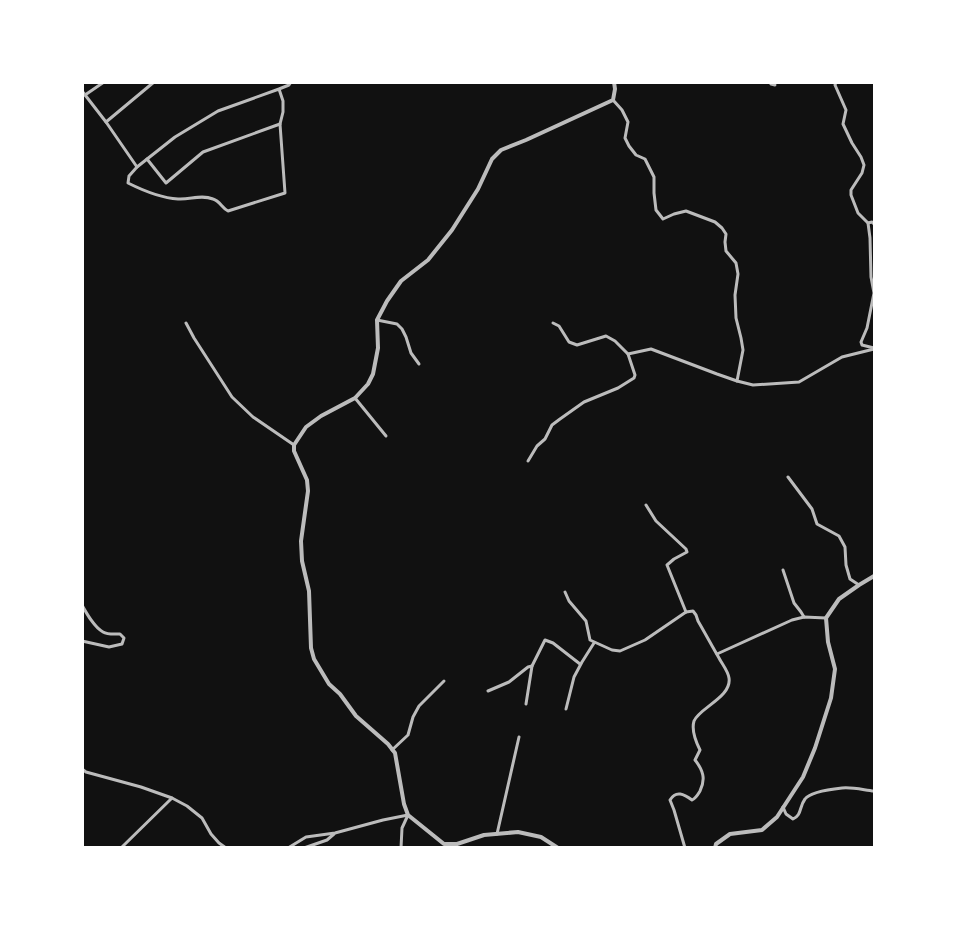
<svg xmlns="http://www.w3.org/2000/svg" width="957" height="930" font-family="Manrope,sans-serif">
<rect width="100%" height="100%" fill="#111"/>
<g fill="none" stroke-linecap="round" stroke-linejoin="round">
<g stroke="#bcbcbc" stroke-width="3">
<path d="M 770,82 L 771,84 L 775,85"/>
<path d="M 836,82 L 835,85 L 846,110 L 843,124 L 852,143 L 861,157 L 864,165 L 862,173 L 851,190 L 851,195 L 858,213 L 868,223 L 870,238 L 871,277 L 874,293 L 867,328 L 861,342 L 862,345 L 874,348"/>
<path d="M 279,89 L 218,111 L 175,137 L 137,167 L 129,176 L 128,183 C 144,191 160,198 178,199 C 190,200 201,194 213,199 C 220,201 222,208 228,211 L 285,193 L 280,124 L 283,112 L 283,101 L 279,89 L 289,85 L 291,82"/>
<path d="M 82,91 L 106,122 L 137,167"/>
<path d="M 85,95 L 104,82"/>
<path d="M 613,100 L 622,110 L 628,122 L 625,138 L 629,146 L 636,155 L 645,159 L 654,177 L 654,193 L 656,210 L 663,219 L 674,214 L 686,211 L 715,222 L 722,228 L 726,234 L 725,242 L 726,251 L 736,263 L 738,274 L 735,295 L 736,318 L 741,338 L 743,350 L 737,381 L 753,385 L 799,382 L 842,357 L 874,349"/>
<path d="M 106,122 L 154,82"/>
<path d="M 147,159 L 166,183 L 203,152 L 280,124"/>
<path d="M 868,223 L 872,222 L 874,224"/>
<path d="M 377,320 L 397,324 L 402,329 L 406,337 L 411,353 L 419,364"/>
<path d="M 186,323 L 194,338 L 232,397 L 253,417 L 294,445"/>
<path d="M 553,323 L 559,326 L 569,342 L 577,345 L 606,336 L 615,341 L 628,354"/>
<path d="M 355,398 L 386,436"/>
<path d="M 528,461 L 537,446 L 545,439 L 552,425 L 560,419 L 584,402 L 618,388 L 634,378 L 635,375 L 628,354 L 651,349 L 717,374 L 737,381"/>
<path d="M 788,477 L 812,509 L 817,524 L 839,536 L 845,547 L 846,565 L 850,579 L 859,585"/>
<path d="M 646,505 L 656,521 L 686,549 L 687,552 L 674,559 L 667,565 L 686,612"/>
<path d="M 783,570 L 794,603 L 801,612 L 804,617"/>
<path d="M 565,592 L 569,601 L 586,621 L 590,640 L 612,650 L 620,651 L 645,640 L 686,612 L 693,611 L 696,615 L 698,621 C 705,633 712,646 719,658 C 722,664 728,671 729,678 C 732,697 699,708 694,721 C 691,731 696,742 700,750 L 695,760 C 703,770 706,779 700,791 C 697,796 696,798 692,800 C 684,794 676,790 670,800 L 674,810 L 685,848"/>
<path d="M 82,605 C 87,614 94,627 103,632 C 108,635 115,634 120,634 L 124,638 L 122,644 L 109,647 L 82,641"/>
<path d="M 717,654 L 792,620 L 804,617 L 826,618"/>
<path d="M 488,691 L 509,682 L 528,667 L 532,666"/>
<path d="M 526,704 L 532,666 L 545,640 L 553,643 L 580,664"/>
<path d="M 566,709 L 574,677 L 582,662 L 594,643"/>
<path d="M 392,750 L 408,735 L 413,717 L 419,706 L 444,681"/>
<path d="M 82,769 L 86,772 L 141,787 L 172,798 L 187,806 L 202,818 L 211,834 L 219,843 L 226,848"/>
<path d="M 783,807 L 786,814 L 793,819 C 802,815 799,807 805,799 C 810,792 833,789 842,788 C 853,787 864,790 874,791"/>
<path d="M 497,834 L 519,737"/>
<path d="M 122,847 L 172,798"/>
<path d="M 288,848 L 306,837 L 335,833 L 383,820 L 408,815"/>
<path d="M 304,848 L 327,840 L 334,834"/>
<path d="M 401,848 L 402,828 L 408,815"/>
</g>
<g stroke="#bcbcbc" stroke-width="4">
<path d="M 558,848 L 541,837 L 518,832 L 484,835 L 457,844 L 444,844 L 408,815 L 404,804 L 395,753 L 388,744 L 356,716 L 340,694 L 329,684 L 314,659 L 311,648 L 309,591 L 302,561 L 301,541 L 308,491 L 307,480 L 294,451 L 294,445 L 306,427 L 321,416 L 355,398 L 368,384 L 373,374 L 378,348 L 377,320 L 387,301 L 401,281 L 428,260 L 452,230 L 478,189 L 492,159 L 501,150 L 526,140 L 613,100 L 615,89 L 614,82"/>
<path d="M 715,848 L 716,844 L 730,834 L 762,830 L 777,817 L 803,777 L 815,748 L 831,698 L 835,669 L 828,642 L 826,618 L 839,599 L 859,585 L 874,576"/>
</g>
</g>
<rect width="957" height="930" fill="none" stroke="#ffffff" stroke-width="168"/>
</svg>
